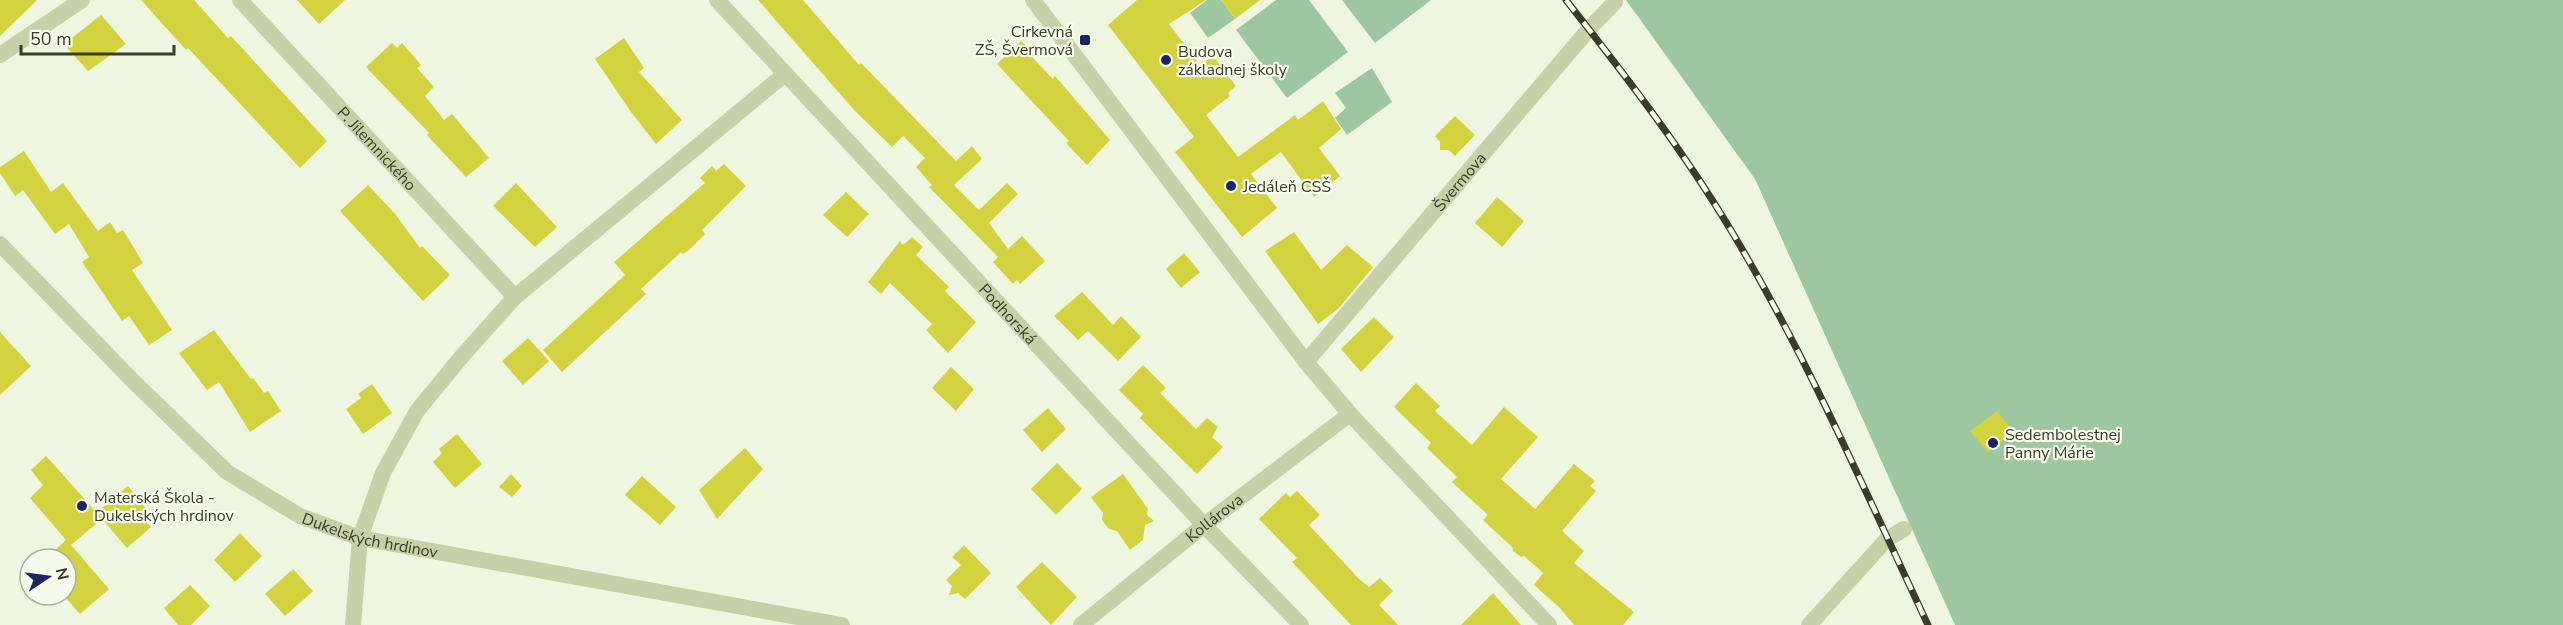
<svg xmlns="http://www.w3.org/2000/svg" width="2563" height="625" font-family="'Nunito Sans',sans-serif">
<rect width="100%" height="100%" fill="#eff6df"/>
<g fill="#9dc7a1">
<path d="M 1207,0 L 1221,0 L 1235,19 L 1208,38 L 1190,13 Z"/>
<path d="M 1276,0 L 1309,0 L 1348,52 L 1287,98 L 1236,30 Z"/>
<path d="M 1342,0 L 1431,0 L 1375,43 Z"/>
<path d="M 1626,0 L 2563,0 L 2563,625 L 1955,625 L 1755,179 Z"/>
<path d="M 1372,68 L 1392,102 L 1347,135 L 1335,118 L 1346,108 L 1335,93 Z"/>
</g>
<g fill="#d3d33f">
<path d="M 0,0 L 37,0 L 0,36 Z"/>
<path d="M 141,0 L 194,0 L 228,38 L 231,36 L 327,141 L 300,168 L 188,48 L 186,50 Z"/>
<path d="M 297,0 L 345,0 L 319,24 Z"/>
<path d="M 758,0 L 803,0 L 859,65 L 861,63 L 956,161 L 972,146 L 982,159 L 954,185 L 979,210 L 1007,183 L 1018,194 L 989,223 L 1008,249 L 1022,236 L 1045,261 L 1020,284 L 1017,280 L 1013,284 L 993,262 L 998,257 L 929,187 L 932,185 L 916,167 L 925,158 L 903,136 L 892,147 L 855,111 Z"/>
<path d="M 1137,0 L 1206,0 L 1169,24 L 1200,65 L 1213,56 L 1236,86 L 1228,93 L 1230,96 L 1206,115 L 1238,157 L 1295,115 L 1298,120 L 1323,101 L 1341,129 L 1319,148 L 1340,176 L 1314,197 L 1281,152 L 1251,174 L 1277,208 L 1242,237 L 1175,152 L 1194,137 L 1108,25 Z"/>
<path d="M 1221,0 L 1260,0 L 1235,19 Z"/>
<path d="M 101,15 L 126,44 L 88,71 L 64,44 Z"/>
<path d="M 624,38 L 644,68 L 639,72 L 682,120 L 656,144 L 631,112 L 595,59 Z"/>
<path d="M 1021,41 L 1035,54 L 1032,57 L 1053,79 L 1055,76 L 1110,140 L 1087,165 L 1066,143 L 1069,141 L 997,64 Z"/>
<path d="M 392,43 L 397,48 L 402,43 L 421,65 L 417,68 L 434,87 L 425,96 L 444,120 L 452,114 L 489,158 L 466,177 L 427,135 L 429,133 L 366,67 Z"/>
<path d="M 1455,116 L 1475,135 L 1455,156 L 1449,150 L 1440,150 L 1440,142 L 1435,136 Z"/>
<path d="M 24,151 L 51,192 L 63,183 L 98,231 L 110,222 L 117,233 L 123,230 L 143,263 L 132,270 L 172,330 L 149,345 L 129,316 L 122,321 L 82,262 L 89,257 L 69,224 L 55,234 L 23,190 L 15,196 L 0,173 L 0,167 Z"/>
<path d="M 724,164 L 746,186 L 702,230 L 705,234 L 689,250 L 683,254 L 681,252 L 641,289 L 646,294 L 562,372 L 543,350 L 625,275 L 614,262 L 705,183 L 700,178 L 712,166 L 716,171 Z"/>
<path d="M 516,183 L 557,227 L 535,247 L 493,206 Z"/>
<path d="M 368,185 L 396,215 L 420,248 L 422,246 L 450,275 L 423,301 L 340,211 Z"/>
<path d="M 846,192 L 869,214 L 847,237 L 823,215 Z"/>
<path d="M 1497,197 L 1524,221 L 1502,247 L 1475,223 Z"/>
<path d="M 1294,232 L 1321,270 L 1347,245 L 1373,267 L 1338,309 L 1318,324 L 1265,251 Z"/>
<path d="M 912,237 L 923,247 L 916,255 L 949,287 L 945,291 L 976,322 L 948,353 L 926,330 L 932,324 L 890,283 L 881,294 L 868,282 L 900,241 L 903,245 Z"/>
<path d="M 1184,253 L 1200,272 L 1181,288 L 1166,269 Z"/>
<path d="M 1082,292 L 1113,325 L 1121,316 L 1141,337 L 1118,361 L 1088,331 L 1078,340 L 1054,316 Z"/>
<path d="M 1374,317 L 1394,337 L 1361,372 L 1341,349 Z"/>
<path d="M 214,330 L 251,379 L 253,378 L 264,393 L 268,391 L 281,411 L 250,432 L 219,382 L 207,390 L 179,353 Z"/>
<path d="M 0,332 L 31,366 L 0,395 Z"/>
<path d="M 528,338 L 549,361 L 523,385 L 502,361 Z"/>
<path d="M 1143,365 L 1166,388 L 1160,393 L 1196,429 L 1207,418 L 1218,427 L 1212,437 L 1223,447 L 1197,474 L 1140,418 L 1143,414 L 1119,390 Z"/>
<path d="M 951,367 L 974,389 L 956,411 L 932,388 Z"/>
<path d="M 1416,383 L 1440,406 L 1435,411 L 1472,445 L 1504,407 L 1538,437 L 1501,479 L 1535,509 L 1574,464 L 1595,481 L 1590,486 L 1596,491 L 1562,531 L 1584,551 L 1574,563 L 1634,612 L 1623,625 L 1574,625 L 1560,608 L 1534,585 L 1543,573 L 1524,556 L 1521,557 L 1513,551 L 1513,548 L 1483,520 L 1488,515 L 1452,482 L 1457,477 L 1427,448 L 1431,443 L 1394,407 Z"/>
<path d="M 372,384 L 392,413 L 363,434 L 346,409 L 361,398 L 358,394 Z"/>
<path d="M 1048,408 L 1066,429 L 1042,452 L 1023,430 Z"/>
<path d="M 1997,411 L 2014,432 L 1988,452 L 1970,431 Z"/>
<path d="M 457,434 L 482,464 L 455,488 L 433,462 L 442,453 L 439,449 Z"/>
<path d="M 745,448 L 763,469 L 717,519 L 699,490 Z"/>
<path d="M 46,456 L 99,515 L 96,513 L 128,486 L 148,511 L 142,516 L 151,527 L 127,548 L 102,519 L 71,545 L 109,589 L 80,614 L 66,598 L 66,559 L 45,559 L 66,540 L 30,498 L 43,485 L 31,470 Z"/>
<path d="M 1057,463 L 1082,489 L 1056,515 L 1031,489 Z"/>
<path d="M 511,474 L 522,486 L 512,497 L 499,487 Z"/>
<path d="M 1123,474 L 1148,509 L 1147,515 L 1154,521 L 1145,525 L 1143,540 L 1130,550 L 1117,531 L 1109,529 L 1102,520 L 1103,513 L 1091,497 Z"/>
<path d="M 642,476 L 676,507 L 660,525 L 625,495 Z"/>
<path d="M 1297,491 L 1320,515 L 1309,525 L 1358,578 L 1369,587 L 1380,578 L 1393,591 L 1379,605 L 1398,625 L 1351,625 L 1292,562 L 1297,558 L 1259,519 L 1286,493 L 1290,497 Z"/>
<path d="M 240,533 L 262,556 L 235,582 L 214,560 Z"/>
<path d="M 964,545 L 991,573 L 965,599 L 958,593 L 949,595 L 952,586 L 946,580 L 961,565 L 952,557 Z"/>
<path d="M 1042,562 L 1077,597 L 1051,625 L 1016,587 Z"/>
<path d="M 293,569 L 313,591 L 285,616 L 265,594 Z"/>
<path d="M 190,585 L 210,606 L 191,625 L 178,625 L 164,608 Z"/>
<path d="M 1493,593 L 1521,625 L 1461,625 Z"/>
</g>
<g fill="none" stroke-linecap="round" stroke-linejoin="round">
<g stroke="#c7d0a9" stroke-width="16">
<path id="s1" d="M 240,0 L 515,297"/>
<path id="s2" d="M 717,0 L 1204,525 L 1301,625"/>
<path d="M 1033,0 L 1306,362 L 1350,414 L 1549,625"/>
<path d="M 0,55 L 82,0"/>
<path id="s3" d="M 0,244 L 134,382 L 227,472 L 300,516 L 360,538 L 842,625"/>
<path id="s4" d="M 1306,362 L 1589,29 L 1615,2"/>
<path d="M 353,625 L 360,538 L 383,473 L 417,411 L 463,355 L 515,297 L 785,74"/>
<path id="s5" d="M 1081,625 L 1204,525 L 1350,414"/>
<path d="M 1809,625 L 1887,539 L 1904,529"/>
</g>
<defs>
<path id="rail" d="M 1566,0 C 1625,75 1683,150 1732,232 C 1807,357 1866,493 1928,625"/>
</defs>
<use href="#rail" stroke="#3b3c29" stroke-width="7"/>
<use href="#rail" stroke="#f7fcec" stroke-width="4.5" stroke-dasharray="14" stroke-linecap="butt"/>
</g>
<g fill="#192663" stroke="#f7fcec" stroke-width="2">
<rect x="1079" y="34" width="12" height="12" rx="3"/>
<circle cx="1166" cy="60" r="6"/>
<circle cx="1231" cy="186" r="6"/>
<circle cx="1993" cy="443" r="6"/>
<circle cx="82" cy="506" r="6"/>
</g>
<g text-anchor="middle" stroke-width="4.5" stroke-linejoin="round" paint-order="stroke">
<g font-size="16" fill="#3b3c29" stroke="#f7fcec" text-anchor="start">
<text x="1073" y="37" text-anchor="end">Cirkevná<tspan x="1073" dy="18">ZŠ, Švermová</tspan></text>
<text x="1178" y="57">Budova<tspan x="1178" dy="18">základnej školy</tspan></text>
<text x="1243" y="192">Jedáleň CSŠ</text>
<text x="2005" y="440">Sedembolestnej<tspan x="2005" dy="18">Panny Márie</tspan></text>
<text x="94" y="503">Materská Škola -<tspan x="94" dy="18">Dukelských hrdinov</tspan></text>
</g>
<g font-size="16" fill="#3b3c29" stroke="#f7fcec">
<text dy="6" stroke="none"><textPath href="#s1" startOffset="202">P. Jilemnického</textPath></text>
<text dy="6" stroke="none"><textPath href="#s4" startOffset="237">Švermova</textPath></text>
<text dy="6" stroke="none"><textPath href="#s2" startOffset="428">Podhorská</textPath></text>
<text dy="6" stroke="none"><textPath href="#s5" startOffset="171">Kollárova</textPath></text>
<text dy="6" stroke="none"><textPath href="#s3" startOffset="480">Dukelských hrdinov</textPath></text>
</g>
</g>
<g transform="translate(48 577) rotate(77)"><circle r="28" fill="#f7fcec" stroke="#acaf9e" stroke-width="1.5"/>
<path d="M0-4.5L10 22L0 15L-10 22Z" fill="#192663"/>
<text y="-9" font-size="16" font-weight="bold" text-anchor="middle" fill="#3b3c29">N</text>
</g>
<path d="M21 45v9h153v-9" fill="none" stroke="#3b3c29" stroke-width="3"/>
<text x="30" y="45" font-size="18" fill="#3b3c29" stroke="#f7fcec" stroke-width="4.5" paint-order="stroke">50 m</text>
</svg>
